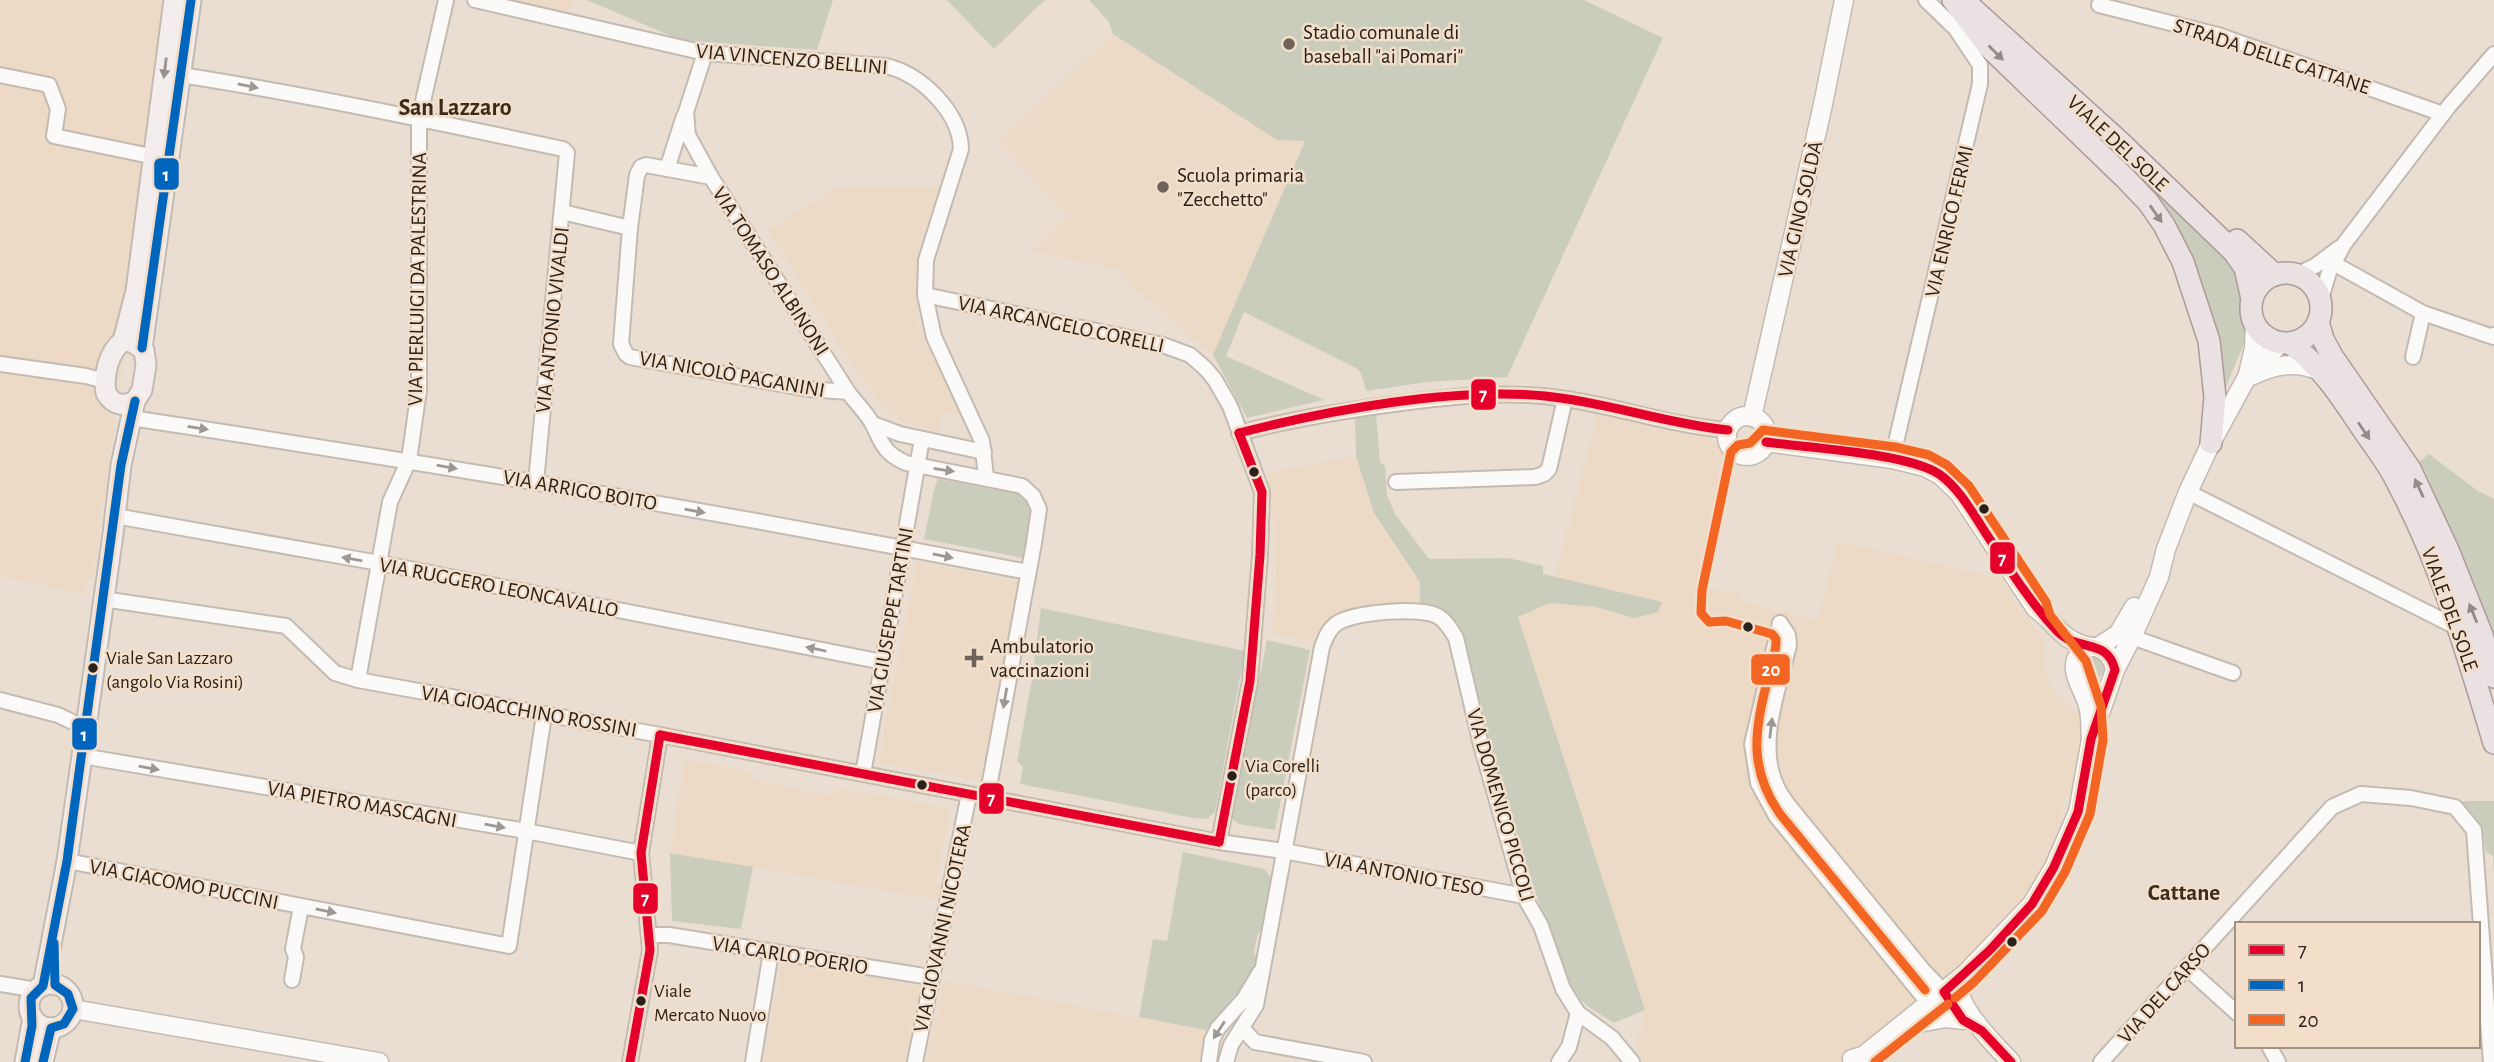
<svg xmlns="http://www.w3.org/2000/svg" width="2494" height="1062" font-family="'Alegreya Sans',sans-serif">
<rect width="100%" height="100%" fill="#eaded3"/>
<g fill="#eddac6">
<path d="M 0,0 L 171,0 L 119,389 L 113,392 L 110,418 L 115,421 L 93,579 L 88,578 L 87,595 L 0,576 Z"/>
<path d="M 513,0 L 574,0 L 567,13 Z"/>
<path d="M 1113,34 L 1189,84 L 1305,141 L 1213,355 L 1138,291 L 1119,270 L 1032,251 L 1067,214 L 997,142 Z"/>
<path d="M 838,187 L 940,187 L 918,252 L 915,288 L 919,323 L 931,352 L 962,415 L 942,413 L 939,432 L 899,421 L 883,406 L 850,361 L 768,230 Z"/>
<path d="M 1597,414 L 1664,423 L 1702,433 L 1720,444 L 1727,452 L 1730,459 L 1707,588 L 1740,594 L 1740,601 L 1818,620 L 1838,541 L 2003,579 L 2014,595 L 2012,598 L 2020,610 L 2023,609 L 2044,641 L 2047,674 L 2051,687 L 2063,702 L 2081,714 L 2084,738 L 2080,766 L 2071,796 L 2065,798 L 2061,817 L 2064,826 L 2051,865 L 1998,934 L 1942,981 L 1919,983 L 1919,1001 L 1849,1062 L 1643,1062 L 1636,1047 L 1645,1010 L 1518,617 L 1550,603 L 1596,607 L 1634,618 L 1661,602 L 1555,577 Z"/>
<path d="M 1356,456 L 1374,513 L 1420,582 L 1420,607 L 1362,611 L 1317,643 L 1272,634 L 1276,574 L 1273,520 L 1267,472 Z"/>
<path d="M 918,562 L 1021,582 L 986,780 L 980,784 L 977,784 L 977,780 L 888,764 L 885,767 L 878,762 L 916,565 Z"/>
<path d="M 688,760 L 748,770 L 755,780 L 827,795 L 840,788 L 947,808 L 950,814 L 936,882 L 941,884 L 945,889 L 943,901 L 670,853 L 683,765 Z"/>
<path d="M 784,962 L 924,986 L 915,1062 L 764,1062 L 781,964 Z"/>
<path d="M 947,981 L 1210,1031 L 1208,1062 L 926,1062 L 943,983 Z"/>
</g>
<g fill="#cacdbc">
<path d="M 587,0 L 833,0 L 817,50 L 680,40 Z"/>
<path d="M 947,0 L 1045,0 L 994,49 Z"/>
<path d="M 1089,0 L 1584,0 L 1663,38 L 1507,377 L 1427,382 L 1366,391 L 1361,373 L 1356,368 L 1244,312 L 1226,356 L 1324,400 L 1247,418 L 1213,355 L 1305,141 L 1277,140 L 1113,34 L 1109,22 Z"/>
<path d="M 2109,149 L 2166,203 L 2217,245 L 2245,278 L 2250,328 L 2222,397 L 2183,239 Z"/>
<path d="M 1376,413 L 1380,462 L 1385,466 L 1387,495 L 1395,514 L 1429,559 L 1508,558 L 1543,566 L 1543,574 L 1662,602 L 1658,612 L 1634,618 L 1596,607 L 1550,603 L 1518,617 L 1645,1010 L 1614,1023 L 1590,1008 L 1576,996 L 1560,967 L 1497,774 L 1462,635 C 1451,613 1442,613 1420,607 L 1420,582 L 1374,513 L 1356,456 L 1355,416 Z"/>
<path d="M 2429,454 L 2478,491 L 2494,499 L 2494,677 L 2410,469 Z"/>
<path d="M 938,479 L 1022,495 L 1032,509 L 1023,558 L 924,539 L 934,490 Z"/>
<path d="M 1041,608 L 1245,651 L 1215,812 L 1207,819 L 1193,818 L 1020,784 L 1023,767 L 1017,761 L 1032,679 Z"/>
<path d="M 1267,640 L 1310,650 L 1275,830 L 1239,824 L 1232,818 Z"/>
<circle cx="2094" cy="667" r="11"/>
<path d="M 2456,801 L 2494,801 L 2494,878 L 2493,856 L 2486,852 C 2483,829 2473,816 2456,801 Z"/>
<path d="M 1183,852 L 1264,869 L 1271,877 L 1264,927 L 1257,936 L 1254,953 L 1257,958 L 1251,981 L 1210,1031 L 1139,1017 L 1153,939 L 1167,941 Z"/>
<path d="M 670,853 L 753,867 L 741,929 L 672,921 Z"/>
</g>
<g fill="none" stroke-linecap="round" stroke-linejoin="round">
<defs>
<g id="minor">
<path d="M 475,0 L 705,53 L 886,66 C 921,74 960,112 961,149 L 926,260 L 925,295 L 934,337 L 982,441 L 986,477"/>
<path d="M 2099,5 L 2218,35 L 2443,114"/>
<path d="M 705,53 L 686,112 L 688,135 L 711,177 L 848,392 C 856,403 867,413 873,425 C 882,444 885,454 906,463 L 1022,486 L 1033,496 L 1039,509 L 1034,543 L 987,798"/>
<path d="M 0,75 L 49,85 L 58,109 L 54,136 L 155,157"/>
<path d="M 181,75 C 309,95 436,122 563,149 L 567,153 L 536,482"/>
<path d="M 667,169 L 684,116"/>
<path d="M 711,177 L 646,165 L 641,167 L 637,175 L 630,228 L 621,344 L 626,354 L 630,357 L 808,389 L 848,392"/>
<path d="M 562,212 L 630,228"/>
<path d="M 2333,263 L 2423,313 L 2493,337 L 2494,335"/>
<path d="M 2296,275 L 2315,266 L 2339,248"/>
<path d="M 925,295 L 1163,345 L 1190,355 L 1206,369 L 1215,380 L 1230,406 L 1262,492 L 1260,555 L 1250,681 L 1219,842"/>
<path d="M 2320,302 L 2329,272 L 2344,244 L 2449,106 L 2494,54"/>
<path d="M 2413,357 L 2423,313"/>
<path d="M 0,364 L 86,376 L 105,381"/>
<path d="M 131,418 C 431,463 730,514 1028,572"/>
<path d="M 873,424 L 900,434 L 984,452"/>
<path d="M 1239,433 C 1292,419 1347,410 1401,403 C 1456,396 1511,390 1566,399 C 1620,407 1673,426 1728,430"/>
<path d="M 1892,459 L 1980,84 L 1980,65 L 1956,29 L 1926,0"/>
<path d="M 1396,482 L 1535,477 L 1544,474 L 1549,469 L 1565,399"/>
<path d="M 2188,492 L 2460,629"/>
<path d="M 115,516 L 379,563 L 883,662"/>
<path d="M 103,599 L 286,626 L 335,673 L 358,680 L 660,735 L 1219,842 L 1284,851 L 1524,896"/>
<path d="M 1780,623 L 1788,635 L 1789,645 C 1779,688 1756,745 1777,787 C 1780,794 1785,800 1789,806 L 1922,969 L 1944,992"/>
<path d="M 1780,623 L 1752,744 L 1758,783 L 1776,816 L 1922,995"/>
<path d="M 2132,637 L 2233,673"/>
<path d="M 358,680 L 390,502 L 409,460 L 419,390 L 419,119 L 446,0"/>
<path d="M 0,700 L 58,715 L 85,728"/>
<path d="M 82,756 L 526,831 L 641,853"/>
<path d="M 863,774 L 922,439"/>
<path d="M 67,861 L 509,946 L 544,715"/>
<path d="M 650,935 L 669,935 L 930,977"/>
<path d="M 2187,968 L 2237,1013"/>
<path d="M 292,980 L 296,957 L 293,949 L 301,907"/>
<path d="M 0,984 L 37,990"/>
<path d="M 1578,1013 L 1612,1038 L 1632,1062"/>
<path d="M 1242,1028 L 1255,1042 L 1364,1062"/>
<path d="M 2269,1046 L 2278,1062"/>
<path d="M 630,1062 L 650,950 L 641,853 L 660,735"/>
<path d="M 753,1062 L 771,952"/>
<path d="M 915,1062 L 969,794"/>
<path d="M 1209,1062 L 1212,1040 L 1218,1028 L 1244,999 L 1260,972"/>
<path d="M 1226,1062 L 1231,1045 L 1256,1005 L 1322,647 C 1325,639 1328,630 1336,624 C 1351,612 1423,606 1439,617 C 1447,622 1451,630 1456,638 L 1481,745 L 1524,896 L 1541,926 L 1563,989 L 1578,1013 L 1569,1047 L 1559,1062"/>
<path d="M 2101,1062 L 2332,807 L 2361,794 L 2411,798 L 2455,807 L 2474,830 L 2491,1062"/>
</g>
<g id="tertiary">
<path d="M 2248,374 L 2254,348 L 2255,324"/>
<path d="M 2251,376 C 2274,365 2297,360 2321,372"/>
<circle cx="1747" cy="436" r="20"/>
<path d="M 1752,417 L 1822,109 L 1844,0"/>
<path d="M 1766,442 L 1892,459 L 1925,467 L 1940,475 L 1959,493 L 2036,609 C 2059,625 2058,639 2090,647"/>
<path d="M 2098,647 L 2118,634 L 2134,607"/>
<path d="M 2115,670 L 2132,637 L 2159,577 L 2166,549 L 2188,492 L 2211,443 L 2247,377 L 2281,343"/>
<path d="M 1965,974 C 1963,979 1961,985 1960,990 C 1960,1011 1997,1047 2011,1062"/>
<path d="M 73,1009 L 379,1062"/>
<path d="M 1907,1025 L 1946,1018 L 1963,1020"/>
<path d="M 1852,1059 L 1863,1056 L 1965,974 L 2032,904 L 2054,867 L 2078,812 L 2091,739 L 2115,670 C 2111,642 2079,639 2075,664 C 2073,677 2085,693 2088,706 C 2091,716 2090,728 2091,739"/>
</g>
<g id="secondary">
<path d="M 123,341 L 136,291 L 174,0"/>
<path d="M 142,348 L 191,0"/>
<circle cx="51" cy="1006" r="22"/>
<path d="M 43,986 L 67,861 L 82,756 L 113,534 L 121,465 L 135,401 L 142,390 L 146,365 L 144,350 L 132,342 L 123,341 C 108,352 103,376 106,393 C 113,405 123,407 135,401"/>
<path d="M 25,1062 L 33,1018"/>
<path d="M 43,1062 L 51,1028"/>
</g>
<g id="primary">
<path d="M 1953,0 L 1988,46 L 2125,178 L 2148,202 L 2164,225 L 2183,262 L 2209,341 L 2215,397 L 2211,443"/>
<path d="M 1972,8 L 2120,142 L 2234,252 L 2245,268 L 2252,299"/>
<path d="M 2237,240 L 2275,275"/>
<circle cx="2286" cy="308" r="35"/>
<path d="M 2318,322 L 2323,339 L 2332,356 L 2410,469 L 2448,550 L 2482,635 L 2494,677"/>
<path d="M 2290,343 C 2323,368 2339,394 2362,428 C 2374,446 2388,463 2397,482 C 2441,564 2467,653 2494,743"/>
</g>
</defs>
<use href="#minor" stroke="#c3bbb2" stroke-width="18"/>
<use href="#tertiary" stroke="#c3bbb2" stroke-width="21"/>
<use href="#secondary" stroke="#c3bbb2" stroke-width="23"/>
<use href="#primary" stroke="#ae9a99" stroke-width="24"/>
<use href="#minor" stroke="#fcfaf8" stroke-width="14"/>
<use href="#tertiary" stroke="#fcfaf8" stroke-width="18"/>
<use href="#secondary" stroke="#f3eded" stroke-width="19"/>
<use href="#primary" stroke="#eae1e2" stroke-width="21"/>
<defs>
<g id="bus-1">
<path d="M 1239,433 C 1330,410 1452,387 1545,396 C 1607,402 1666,424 1728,430"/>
<path d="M 1766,442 C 1807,448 1907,453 1939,474 C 1959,488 1972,512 1985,532 C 2008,567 2029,601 2057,631 C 2078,653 2107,637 2115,670 L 2091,739 L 2078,812 L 2054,867 L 2032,904 L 1990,950 L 1944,992 L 1963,1020 L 1982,1031 L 2011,1062"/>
<path d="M 660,735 L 1219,842"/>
<path d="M 1219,842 L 1250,681 L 1260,555 L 1262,492 L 1239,433"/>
<path d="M 630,1062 L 650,950 L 641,853 L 660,735"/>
</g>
<g id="bus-2">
<path d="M 142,348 L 191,0"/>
<path d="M 25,1062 L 32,1026 L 31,998 L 43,986 L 67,861 L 121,465 L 135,401"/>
<path d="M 43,1062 L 51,1028 L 64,1024 L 73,1009 L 68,994 L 55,985 L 54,943"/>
</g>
<g id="bus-3">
<path d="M 1925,990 L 1780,814 C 1749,770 1754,731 1767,682 C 1770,669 1777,653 1776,639 L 1772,634 L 1726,621 L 1709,622 L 1701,613 L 1702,590 L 1731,452 L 1738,445 L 1750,443 L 1763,430 L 1895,447 L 1929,455 L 1947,465 L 1969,486 L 2046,602 L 2050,615 L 2086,661 L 2101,706 L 2103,740 L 2090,814 L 2065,872 L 2042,911 L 1974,982 L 1955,998"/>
<path d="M 1875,1062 L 1948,1004"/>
</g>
</defs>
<use href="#bus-1" stroke="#f3deca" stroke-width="14"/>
<use href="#bus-2" stroke="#f3deca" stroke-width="14"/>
<use href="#bus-3" stroke="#f3deca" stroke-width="14"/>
<use href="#bus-1" stroke="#e4002b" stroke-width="9"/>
<use href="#bus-2" stroke="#0065bd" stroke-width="9"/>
<use href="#bus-3" stroke="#f26522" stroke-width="9"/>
</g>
<defs><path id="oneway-solid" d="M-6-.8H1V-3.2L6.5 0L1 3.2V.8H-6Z" transform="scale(1.75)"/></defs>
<g fill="#938b88">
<use href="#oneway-solid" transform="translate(1996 53) rotate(45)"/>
<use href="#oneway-solid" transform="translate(2156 214) rotate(55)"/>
<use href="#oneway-solid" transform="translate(2364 431) rotate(56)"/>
<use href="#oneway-solid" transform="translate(2419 488) rotate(-115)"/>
<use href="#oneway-solid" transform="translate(2473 613) rotate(-112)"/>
</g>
<use fill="#98918e" href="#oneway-solid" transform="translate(165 68) rotate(97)"/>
<g fill="#9d9894">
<use href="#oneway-solid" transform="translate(248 86) rotate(11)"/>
<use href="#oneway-solid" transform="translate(198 428) rotate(9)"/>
<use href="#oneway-solid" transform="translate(447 467) rotate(10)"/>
<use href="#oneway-solid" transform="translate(944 470) rotate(9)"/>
<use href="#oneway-solid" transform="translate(695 511) rotate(10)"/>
<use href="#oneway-solid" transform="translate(943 556) rotate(11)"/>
<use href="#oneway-solid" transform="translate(352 559) rotate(-170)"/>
<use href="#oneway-solid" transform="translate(816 649) rotate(-169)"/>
<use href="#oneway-solid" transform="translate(1005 698) rotate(100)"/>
<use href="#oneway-solid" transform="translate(1771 728) rotate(-83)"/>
<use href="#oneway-solid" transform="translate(149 768) rotate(10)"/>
<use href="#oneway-solid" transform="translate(495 826) rotate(10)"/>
<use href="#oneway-solid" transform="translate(326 911) rotate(11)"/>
<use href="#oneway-solid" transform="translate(1219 1030) rotate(123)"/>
</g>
<g fill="#6d635b" stroke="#f3deca" stroke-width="2.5">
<circle cx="1289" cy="44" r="7"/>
<circle cx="1163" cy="187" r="7"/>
<path d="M970.5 647.5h7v7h7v7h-7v7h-7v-7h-7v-7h7z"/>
</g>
<g fill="#29211a" stroke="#f3deca" stroke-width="2.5">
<circle cx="1254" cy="472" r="6"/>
<circle cx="1984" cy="509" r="6"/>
<circle cx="1748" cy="627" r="6"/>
<circle cx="93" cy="668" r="6"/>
<circle cx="1232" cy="776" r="6"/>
<circle cx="922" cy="785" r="6"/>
<circle cx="2012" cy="942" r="6"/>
<circle cx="641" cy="1001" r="6"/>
</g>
<g text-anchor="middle" stroke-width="5" stroke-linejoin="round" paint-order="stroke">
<g font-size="19" fill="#29211a" stroke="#f3deca" text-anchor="start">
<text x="106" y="664">Viale San Lazzaro<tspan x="106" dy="24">(angolo Via Rosini)</tspan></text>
<text x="1245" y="772">Via Corelli<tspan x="1245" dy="24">(parco)</tspan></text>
<text x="654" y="997">Viale<tspan x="654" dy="24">Mercato Nuovo</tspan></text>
</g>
<g font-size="21" fill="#29211a" stroke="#f3deca" text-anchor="start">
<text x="1303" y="39">Stadio comunale di<tspan x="1303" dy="24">baseball "ai Pomari"</tspan></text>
<text x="1177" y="182">Scuola primaria<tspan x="1177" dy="24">"Zecchetto"</tspan></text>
<text x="990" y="653">Ambulatorio<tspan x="990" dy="24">vaccinazioni</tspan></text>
</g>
<g font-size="21" fill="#29211a" stroke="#f3deca">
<text transform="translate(2272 56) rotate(18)" y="7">STRADA DELLE CATTANE</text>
<text transform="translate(792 59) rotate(5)" y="7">VIA VINCENZO BELLINI</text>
<text transform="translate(2118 143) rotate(43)" y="7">VIALE DEL SOLE</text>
<text transform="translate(1800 209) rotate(-77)" y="7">VIA GINO SOLDÀ</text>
<text transform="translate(1949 221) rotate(-77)" y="7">VIA ENRICO FERMI</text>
<text transform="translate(771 271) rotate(57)" y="7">VIA TOMASO ALBINONI</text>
<text transform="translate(417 279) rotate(-89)" y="7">VIA PIERLUIGI DA PALESTRINA</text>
<text transform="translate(552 320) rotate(-84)" y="7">VIA ANTONIO VIVALDI</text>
<text transform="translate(1061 324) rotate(12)" y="7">VIA ARCANGELO CORELLI</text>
<text transform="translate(732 374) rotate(10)" y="7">VIA NICOLÒ PAGANINI</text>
<text transform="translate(580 490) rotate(10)" y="7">VIA ARRIGO BOITO</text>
<text transform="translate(499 587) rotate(11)" y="7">VIA RUGGERO LEONCAVALLO</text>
<text transform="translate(2450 609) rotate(70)" y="7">VIALE DEL SOLE</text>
<text transform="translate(890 620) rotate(-80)" y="7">VIA GIUSEPPE TARTINI</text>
<text transform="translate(529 711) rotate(10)" y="7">VIA GIOACCHINO ROSSINI</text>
<text transform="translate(362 804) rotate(10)" y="7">VIA PIETRO MASCAGNI</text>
<text transform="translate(1501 805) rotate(74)" y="7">VIA DOMENICO PICCOLI</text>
<text transform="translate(1404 874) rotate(11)" y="7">VIA ANTONIO TESO</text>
<text transform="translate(184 884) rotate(11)" y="7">VIA GIACOMO PUCCINI</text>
<text transform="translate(942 928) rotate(-78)" y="7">VIA GIOVANNI NICOTERA</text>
<text transform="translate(790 955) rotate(9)" y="7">VIA CARLO POERIO</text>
<text transform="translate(2164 993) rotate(-48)" y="7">VIA DEL CARSO</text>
</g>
<g font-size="23" font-weight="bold" fill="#3a2b1a" stroke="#f3deca">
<text x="2184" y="900">Cattane</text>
</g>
<g font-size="24" font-weight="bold" fill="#3a2b1a" stroke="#f3deca">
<text x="455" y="115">San Lazzaro</text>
</g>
</g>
<g stroke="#f3deca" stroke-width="2.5">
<rect x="153" y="157" width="27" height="34" rx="7" fill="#0065bd"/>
<rect x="1470" y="378" width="27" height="33" rx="7" fill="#e4002b"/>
<rect x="1989" y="541" width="27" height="34" rx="7" fill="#e4002b"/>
<rect x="1750" y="653" width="41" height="33" rx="7" fill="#f26522"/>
<rect x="71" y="717" width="27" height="34" rx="7" fill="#0065bd"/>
<rect x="978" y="782" width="27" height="33" rx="7" fill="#e4002b"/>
<rect x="632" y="882" width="27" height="33" rx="7" fill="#e4002b"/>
</g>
<g font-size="19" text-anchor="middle" font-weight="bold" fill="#fff">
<text x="166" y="181">1</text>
<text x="1483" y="401">7</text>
<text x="2002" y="565">7</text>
<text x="1771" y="676">20</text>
<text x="84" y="741">1</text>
<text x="991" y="805">7</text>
<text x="645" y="905">7</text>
</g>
<rect x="2235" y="922" width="245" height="126" fill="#f3deca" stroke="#a29284" stroke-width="2"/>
<rect x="2249" y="945" width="35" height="10" fill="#e4002b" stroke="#a29284" stroke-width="2"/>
<text x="2298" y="957" font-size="21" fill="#29211a">7</text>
<rect x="2249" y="980" width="35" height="10" fill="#0065bd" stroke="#a29284" stroke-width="2"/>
<text x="2298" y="992" font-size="21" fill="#29211a">1</text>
<rect x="2249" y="1015" width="35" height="10" fill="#f26522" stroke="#a29284" stroke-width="2"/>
<text x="2298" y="1027" font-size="21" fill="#29211a">20</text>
</svg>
